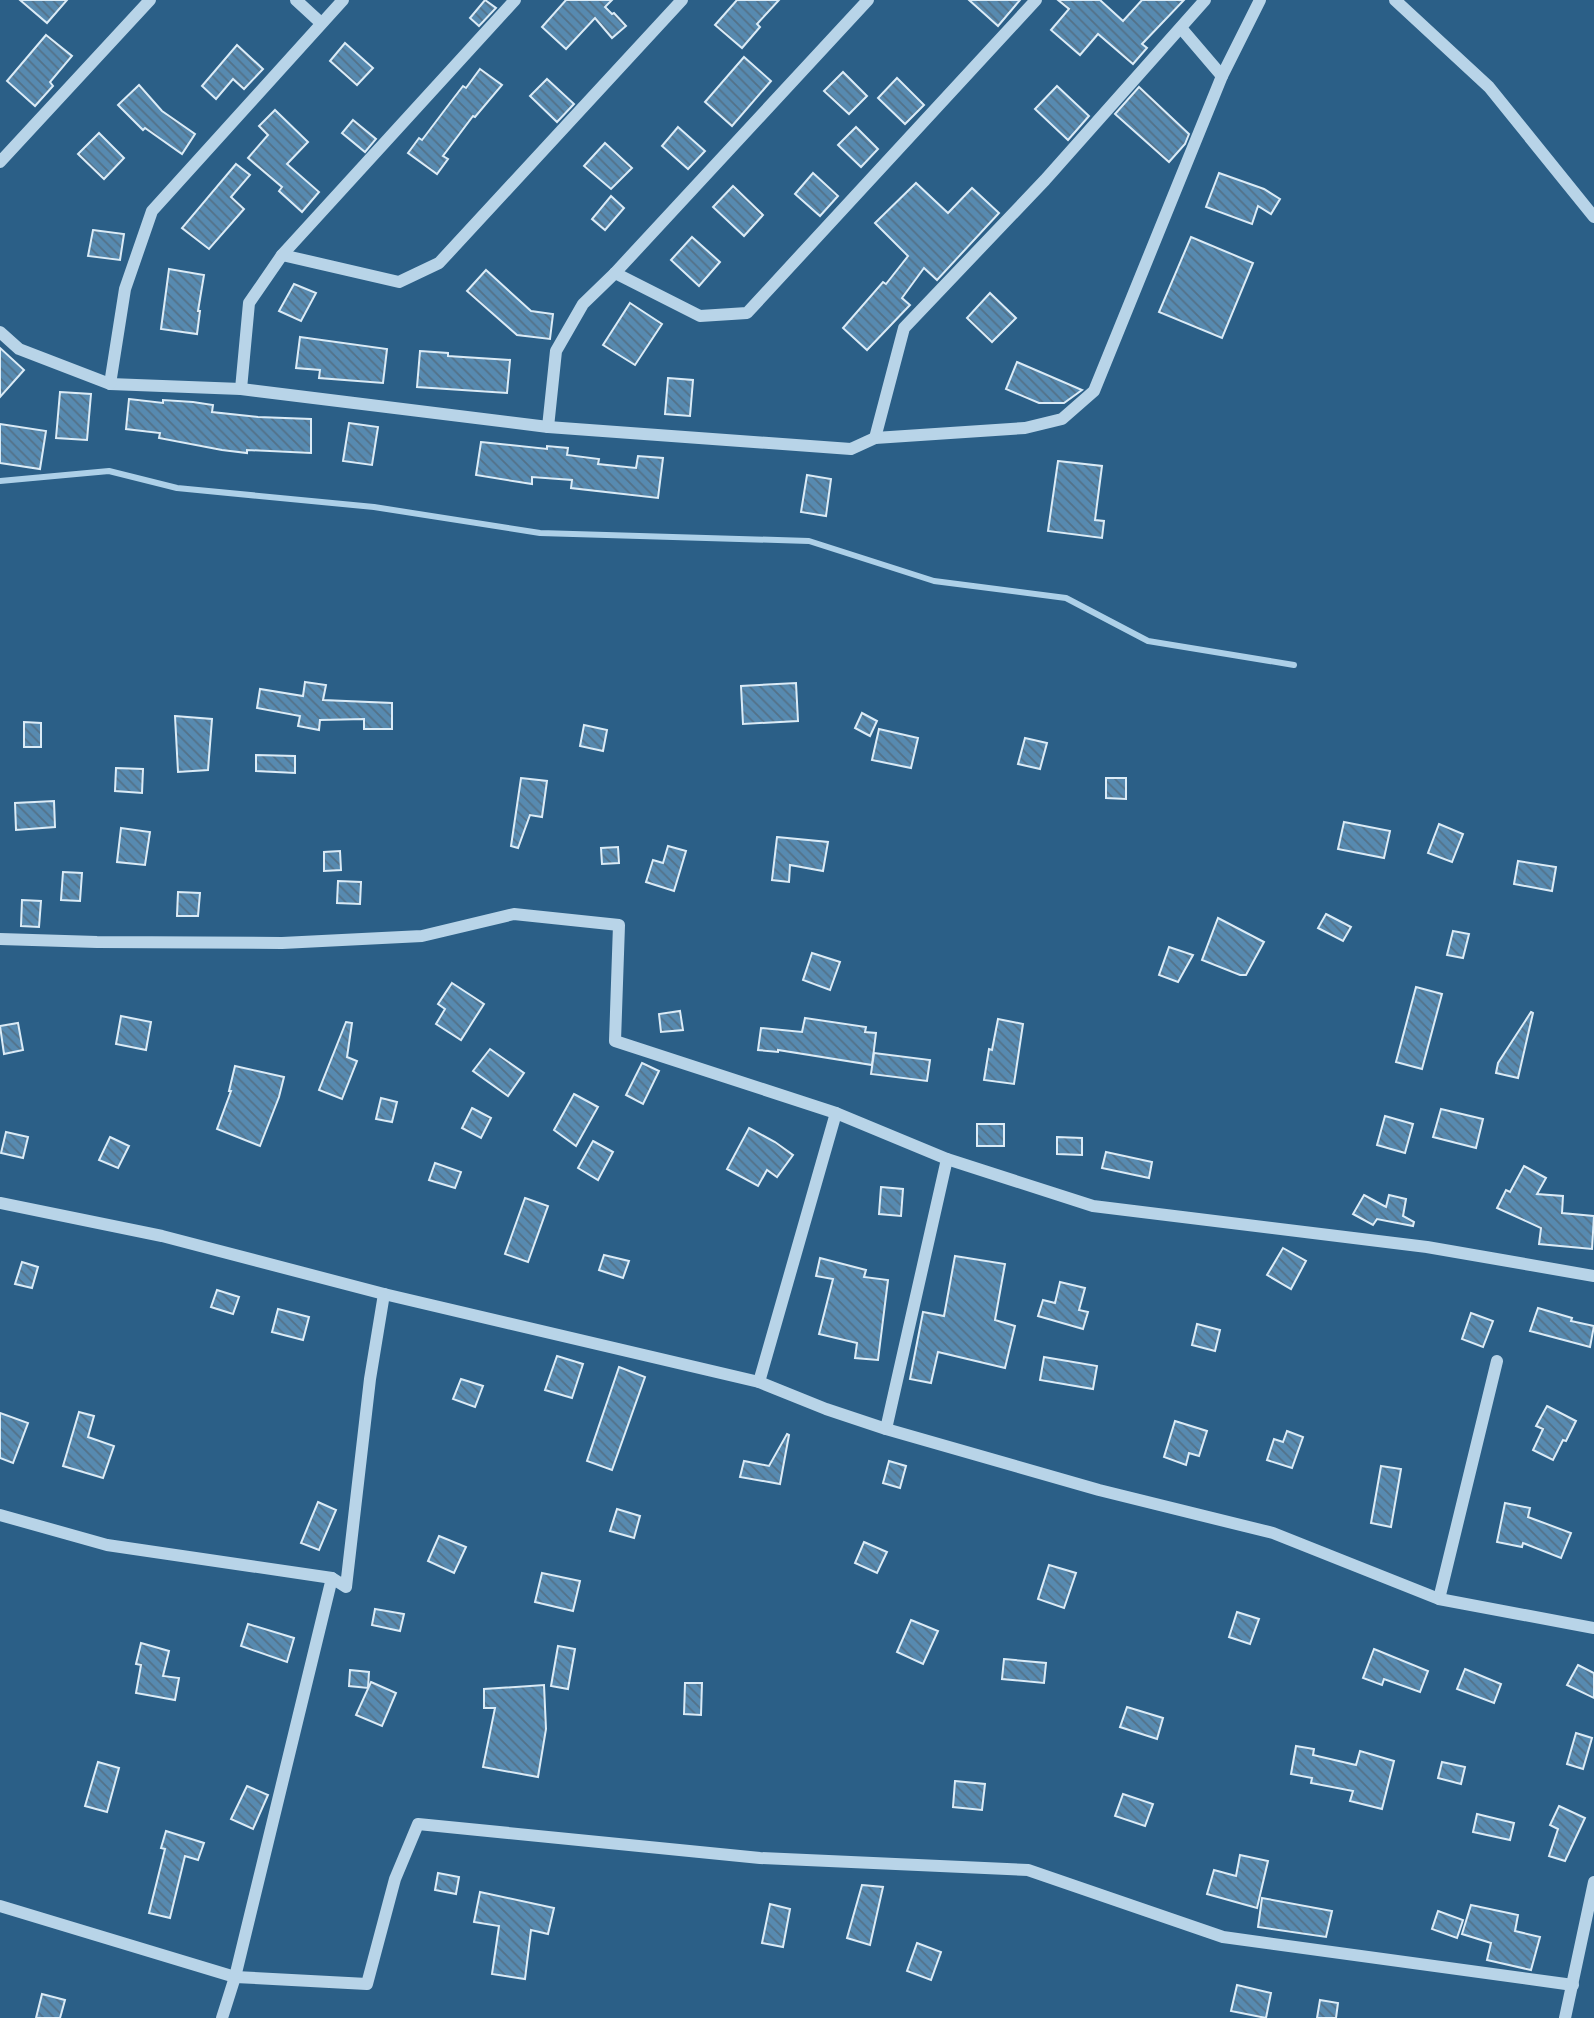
<svg xmlns="http://www.w3.org/2000/svg" width="1594" height="2018" font-family="Manrope,sans-serif">
<defs>
<pattern id="building-back-hatch" width="6" height="6" patternUnits="userSpaceOnUse" patternTransform="scale(1.75)"><rect width="6" height="6" fill="#578ab0"/><path d="M-1 5l2 2M0 0l6 6M5-1l2 2" fill="none" stroke="#537188"/></pattern>
</defs>
<rect width="100%" height="100%" fill="#2b5f87"/>
<g fill="none" stroke-linecap="round" stroke-linejoin="round">
<path stroke="#add0e8" stroke-width="6" d="M 0,481 L 109,471 L 177,488 L 374,507 L 540,533 L 809,541 L 934,581 L 1066,598 L 1148,641 L 1294,665"/>
</g>
<g fill="url(#building-back-hatch)" stroke="#dbebf6" stroke-width="2">
<path d="M 20,0 L 67,0 L 47,23 Z"/>
<path d="M 485,0 L 496,8 L 479,26 L 470,18 Z"/>
<path d="M 566,0 L 612,0 L 605,7 L 612,14 L 614,13 L 626,26 L 612,38 L 595,18 L 566,49 L 542,27 Z"/>
<path d="M 737,0 L 779,0 L 757,24 L 760,27 L 742,48 L 715,25 Z"/>
<path d="M 969,0 L 1020,0 L 998,26 Z"/>
<path d="M 1058,0 L 1100,0 L 1123,21 L 1142,0 L 1184,0 L 1142,44 L 1147,48 L 1133,64 L 1098,34 L 1080,55 L 1051,30 L 1069,9 Z"/>
<path d="M 46,35 L 72,56 L 50,82 L 53,86 L 35,106 L 7,81 Z"/>
<path d="M 345,43 L 373,68 L 357,85 L 330,61 Z"/>
<path d="M 237,45 L 263,69 L 244,89 L 233,79 L 216,99 L 202,86 Z"/>
<path d="M 744,57 L 771,81 L 732,126 L 705,102 Z"/>
<path d="M 480,69 L 502,85 L 475,117 L 473,116 L 443,156 L 448,159 L 437,174 L 408,153 L 419,138 L 422,140 L 453,99 L 463,86 L 466,88 Z"/>
<path d="M 843,72 L 867,96 L 849,114 L 824,91 Z"/>
<path d="M 897,78 L 924,105 L 905,124 L 878,98 Z"/>
<path d="M 547,79 L 574,104 L 557,122 L 530,96 Z"/>
<path d="M 139,85 L 162,111 L 195,134 L 182,154 L 145,128 L 143,130 L 118,105 Z"/>
<path d="M 1057,86 L 1089,116 L 1068,140 L 1035,109 Z"/>
<path d="M 1139,87 L 1189,134 L 1185,144 L 1169,162 L 1115,114 Z"/>
<path d="M 275,110 L 308,142 L 287,164 L 319,192 L 302,212 L 279,191 L 282,187 L 248,158 L 268,135 L 259,126 Z"/>
<path d="M 353,120 L 376,139 L 365,152 L 342,133 Z"/>
<path d="M 678,127 L 705,151 L 688,169 L 662,146 Z"/>
<path d="M 856,127 L 878,149 L 861,167 L 838,145 Z"/>
<path d="M 99,133 L 124,158 L 104,179 L 78,154 Z"/>
<path d="M 605,143 L 632,168 L 611,189 L 584,166 Z"/>
<path d="M 236,164 L 250,175 L 231,197 L 244,209 L 209,249 L 182,228 Z"/>
<path d="M 813,173 L 838,196 L 820,216 L 795,194 Z"/>
<path d="M 1219,173 L 1264,189 L 1280,199 L 1271,214 L 1258,206 L 1252,224 L 1206,207 Z"/>
<path d="M 916,183 L 948,213 L 972,188 L 999,213 L 937,280 L 924,268 L 902,298 L 910,305 L 867,350 L 843,328 L 883,282 L 886,284 L 908,256 L 875,223 Z"/>
<path d="M 733,186 L 763,215 L 744,236 L 713,207 Z"/>
<path d="M 611,196 L 624,208 L 605,230 L 592,219 Z"/>
<path d="M 93,230 L 124,234 L 120,260 L 88,256 Z"/>
<path d="M 692,237 L 720,262 L 699,286 L 671,260 Z"/>
<path d="M 1191,237 L 1253,263 L 1222,338 L 1159,312 Z"/>
<path d="M 169,269 L 204,275 L 198,311 L 200,311 L 197,334 L 161,329 Z"/>
<path d="M 486,270 L 531,311 L 553,314 L 550,339 L 517,335 L 467,291 Z"/>
<path d="M 294,284 L 316,293 L 301,321 L 279,311 Z"/>
<path d="M 990,293 L 1016,318 L 992,342 L 967,318 Z"/>
<path d="M 630,303 L 662,324 L 635,365 L 603,345 Z"/>
<path d="M 300,337 L 387,349 L 383,383 L 319,378 L 320,370 L 296,368 Z"/>
<path d="M 0,348 L 24,370 L 0,397 Z"/>
<path d="M 420,351 L 448,353 L 448,356 L 510,360 L 507,393 L 417,387 Z"/>
<path d="M 1017,362 L 1082,390 L 1064,403 L 1039,403 L 1006,389 Z"/>
<path d="M 668,378 L 693,380 L 690,416 L 665,414 Z"/>
<path d="M 60,392 L 91,394 L 87,440 L 56,438 Z"/>
<path d="M 129,399 L 163,403 L 163,400 L 193,402 L 213,405 L 212,412 L 258,417 L 311,419 L 311,453 L 247,450 L 247,453 L 222,450 L 159,438 L 160,433 L 126,429 Z"/>
<path d="M 349,423 L 378,427 L 372,465 L 343,461 Z"/>
<path d="M 0,424 L 46,431 L 40,469 L 0,463 Z"/>
<path d="M 481,442 L 547,449 L 547,446 L 568,448 L 567,455 L 599,459 L 598,464 L 636,468 L 638,456 L 663,458 L 658,498 L 571,488 L 572,480 L 532,477 L 532,484 L 476,475 Z"/>
<path d="M 1058,461 L 1102,466 L 1095,520 L 1104,521 L 1102,538 L 1048,531 Z"/>
<path d="M 807,475 L 831,479 L 826,516 L 801,512 Z"/>
<path d="M 305,682 L 326,685 L 323,700 L 392,703 L 392,729 L 364,729 L 364,719 L 320,720 L 319,730 L 298,726 L 300,716 L 257,708 L 260,689 L 303,696 Z"/>
<path d="M 796,683 L 798,721 L 743,724 L 741,686 Z"/>
<path d="M 862,713 L 877,721 L 870,736 L 855,728 Z"/>
<path d="M 175,716 L 212,719 L 208,770 L 178,772 Z"/>
<path d="M 24,722 L 41,723 L 41,747 L 24,747 Z"/>
<path d="M 584,725 L 607,730 L 603,751 L 580,746 Z"/>
<path d="M 879,729 L 918,738 L 911,768 L 872,760 Z"/>
<path d="M 1025,738 L 1047,743 L 1040,769 L 1018,764 Z"/>
<path d="M 256,755 L 295,756 L 295,773 L 256,771 Z"/>
<path d="M 116,768 L 143,769 L 142,793 L 115,791 Z"/>
<path d="M 521,778 L 547,781 L 542,817 L 530,815 L 518,848 L 511,846 Z"/>
<path d="M 1106,778 L 1126,778 L 1126,799 L 1106,798 Z"/>
<path d="M 54,801 L 55,827 L 16,830 L 15,803 Z"/>
<path d="M 1344,822 L 1390,831 L 1384,858 L 1338,849 Z"/>
<path d="M 1439,824 L 1463,834 L 1452,862 L 1428,853 Z"/>
<path d="M 121,828 L 150,832 L 145,865 L 117,862 Z"/>
<path d="M 777,837 L 828,842 L 823,871 L 790,865 L 789,882 L 772,880 Z"/>
<path d="M 668,846 L 686,851 L 674,891 L 646,882 L 653,860 L 663,863 Z"/>
<path d="M 618,847 L 619,863 L 602,864 L 601,848 Z"/>
<path d="M 340,851 L 341,870 L 324,871 L 324,852 Z"/>
<path d="M 1518,861 L 1556,867 L 1552,891 L 1514,884 Z"/>
<path d="M 63,872 L 82,873 L 80,901 L 61,900 Z"/>
<path d="M 338,881 L 361,882 L 360,904 L 337,903 Z"/>
<path d="M 178,892 L 200,893 L 198,916 L 177,916 Z"/>
<path d="M 22,900 L 41,901 L 39,927 L 21,926 Z"/>
<path d="M 1326,914 L 1351,927 L 1343,941 L 1318,928 Z"/>
<path d="M 1218,918 L 1264,942 L 1246,975 L 1240,975 L 1202,960 Z"/>
<path d="M 1453,931 L 1469,934 L 1463,958 L 1447,955 Z"/>
<path d="M 1169,947 L 1193,955 L 1178,982 L 1159,975 Z"/>
<path d="M 812,953 L 840,962 L 830,990 L 803,980 Z"/>
<path d="M 452,983 L 484,1004 L 461,1040 L 436,1024 L 445,1009 L 438,1004 Z"/>
<path d="M 1416,987 L 1442,994 L 1422,1069 L 1396,1062 Z"/>
<path d="M 680,1011 L 683,1030 L 661,1032 L 659,1014 Z"/>
<path d="M 1531,1012 L 1533,1013 L 1518,1078 L 1496,1073 L 1498,1063 Z"/>
<path d="M 121,1016 L 151,1022 L 146,1050 L 116,1044 Z"/>
<path d="M 805,1018 L 866,1027 L 865,1032 L 876,1033 L 872,1065 L 778,1050 L 778,1052 L 758,1050 L 761,1028 L 802,1032 Z"/>
<path d="M 998,1019 L 1023,1024 L 1014,1084 L 984,1080 L 989,1049 L 992,1050 Z"/>
<path d="M 346,1022 L 352,1023 L 347,1057 L 357,1061 L 342,1099 L 319,1090 Z"/>
<path d="M 18,1023 L 23,1050 L 4,1054 L 0,1026 Z"/>
<path d="M 490,1049 L 524,1073 L 508,1096 L 473,1071 Z"/>
<path d="M 874,1053 L 930,1060 L 927,1081 L 871,1074 Z"/>
<path d="M 642,1063 L 659,1071 L 643,1104 L 626,1095 Z"/>
<path d="M 235,1066 L 284,1077 L 279,1097 L 260,1146 L 217,1129 L 231,1091 L 229,1091 Z"/>
<path d="M 574,1094 L 598,1107 L 576,1146 L 554,1130 Z"/>
<path d="M 381,1098 L 397,1102 L 392,1122 L 376,1119 Z"/>
<path d="M 472,1108 L 491,1118 L 481,1138 L 462,1128 Z"/>
<path d="M 1441,1109 L 1483,1119 L 1476,1148 L 1433,1137 Z"/>
<path d="M 1385,1116 L 1413,1124 L 1405,1153 L 1377,1145 Z"/>
<rect x="977" y="1124" width="27" height="22"/>
<path d="M 749,1128 L 775,1142 L 793,1155 L 777,1177 L 767,1170 L 758,1186 L 727,1169 Z"/>
<path d="M 6,1132 L 28,1137 L 23,1158 L 1,1153 Z"/>
<path d="M 110,1137 L 129,1146 L 118,1168 L 99,1160 Z"/>
<path d="M 1057,1137 L 1082,1138 L 1082,1155 L 1057,1154 Z"/>
<path d="M 593,1141 L 613,1152 L 598,1180 L 578,1168 Z"/>
<path d="M 1106,1152 L 1152,1162 L 1149,1178 L 1102,1168 Z"/>
<path d="M 435,1163 L 461,1172 L 455,1188 L 429,1180 Z"/>
<path d="M 1524,1166 L 1546,1178 L 1537,1194 L 1563,1196 L 1562,1213 L 1594,1216 L 1592,1249 L 1539,1244 L 1541,1228 L 1497,1208 L 1506,1190 L 1510,1192 Z"/>
<path d="M 881,1187 L 903,1189 L 901,1216 L 879,1214 Z"/>
<path d="M 1364,1195 L 1386,1207 L 1389,1195 L 1406,1199 L 1403,1216 L 1414,1222 L 1413,1226 L 1377,1219 L 1373,1225 L 1353,1214 Z"/>
<path d="M 525,1198 L 548,1206 L 528,1262 L 505,1254 Z"/>
<path d="M 1283,1248 L 1306,1261 L 1291,1289 L 1267,1275 Z"/>
<path d="M 604,1255 L 629,1261 L 623,1278 L 599,1270 Z"/>
<path d="M 955,1256 L 1005,1264 L 995,1320 L 1015,1326 L 1005,1368 L 938,1352 L 931,1383 L 910,1379 L 923,1312 L 944,1316 Z"/>
<path d="M 820,1258 L 866,1270 L 864,1277 L 888,1280 L 878,1360 L 855,1358 L 857,1343 L 819,1334 L 833,1279 L 816,1276 Z"/>
<path d="M 22,1262 L 38,1267 L 32,1288 L 15,1284 Z"/>
<path d="M 1060,1282 L 1085,1288 L 1079,1310 L 1088,1312 L 1083,1329 L 1038,1316 L 1043,1300 L 1055,1303 Z"/>
<path d="M 217,1290 L 239,1297 L 233,1314 L 211,1307 Z"/>
<path d="M 1538,1308 L 1572,1318 L 1571,1321 L 1594,1326 L 1590,1347 L 1530,1331 Z"/>
<path d="M 278,1309 L 309,1317 L 303,1340 L 272,1332 Z"/>
<path d="M 1471,1313 L 1493,1321 L 1483,1347 L 1462,1339 Z"/>
<path d="M 1197,1324 L 1220,1330 L 1215,1351 L 1192,1345 Z"/>
<path d="M 557,1356 L 583,1364 L 572,1398 L 545,1390 Z"/>
<path d="M 1044,1357 L 1097,1366 L 1093,1389 L 1040,1380 Z"/>
<path d="M 619,1367 L 645,1377 L 612,1470 L 587,1461 Z"/>
<path d="M 461,1379 L 483,1386 L 475,1407 L 453,1399 Z"/>
<path d="M 1547,1406 L 1576,1421 L 1566,1441 L 1563,1440 L 1553,1460 L 1533,1450 L 1543,1429 L 1536,1426 Z"/>
<path d="M 79,1412 L 94,1416 L 88,1437 L 114,1446 L 103,1478 L 63,1466 Z"/>
<path d="M 0,1413 L 28,1423 L 13,1463 L 0,1458 Z"/>
<path d="M 1175,1421 L 1207,1431 L 1199,1456 L 1189,1453 L 1186,1465 L 1164,1457 Z"/>
<path d="M 1287,1431 L 1303,1437 L 1292,1468 L 1267,1460 L 1274,1439 L 1283,1442 Z"/>
<path d="M 787,1434 L 789,1435 L 780,1484 L 740,1477 L 744,1461 L 769,1466 Z"/>
<path d="M 889,1461 L 906,1466 L 900,1488 L 883,1483 Z"/>
<path d="M 1381,1466 L 1401,1469 L 1391,1527 L 1371,1523 Z"/>
<path d="M 318,1502 L 336,1510 L 319,1550 L 301,1543 Z"/>
<path d="M 1505,1503 L 1530,1508 L 1528,1517 L 1571,1533 L 1561,1558 L 1523,1543 L 1522,1547 L 1497,1542 Z"/>
<path d="M 617,1509 L 640,1516 L 634,1538 L 610,1531 Z"/>
<path d="M 439,1536 L 466,1547 L 454,1573 L 428,1561 Z"/>
<path d="M 864,1542 L 887,1552 L 877,1573 L 855,1563 Z"/>
<path d="M 1049,1565 L 1076,1573 L 1064,1608 L 1038,1599 Z"/>
<path d="M 542,1573 L 580,1581 L 573,1611 L 535,1602 Z"/>
<path d="M 375,1609 L 404,1614 L 400,1631 L 372,1625 Z"/>
<path d="M 1237,1612 L 1259,1619 L 1250,1644 L 1229,1637 Z"/>
<path d="M 911,1620 L 938,1631 L 923,1664 L 897,1652 Z"/>
<path d="M 248,1624 L 294,1638 L 287,1662 L 241,1646 Z"/>
<path d="M 141,1643 L 169,1651 L 163,1676 L 179,1678 L 175,1700 L 136,1693 L 141,1665 L 136,1664 Z"/>
<path d="M 558,1646 L 575,1649 L 568,1689 L 551,1686 Z"/>
<path d="M 1374,1649 L 1428,1671 L 1420,1692 L 1384,1679 L 1382,1685 L 1363,1678 Z"/>
<path d="M 1004,1659 L 1046,1663 L 1044,1683 L 1002,1679 Z"/>
<path d="M 1578,1665 L 1594,1673 L 1594,1698 L 1567,1685 Z"/>
<path d="M 1465,1669 L 1501,1684 L 1494,1703 L 1457,1689 Z"/>
<path d="M 350,1670 L 369,1672 L 368,1688 L 349,1686 Z"/>
<path d="M 371,1682 L 396,1693 L 382,1726 L 356,1715 Z"/>
<path d="M 685,1683 L 702,1683 L 701,1715 L 684,1714 Z"/>
<path d="M 544,1685 L 546,1729 L 538,1777 L 483,1767 L 495,1708 L 484,1708 L 484,1689 Z"/>
<path d="M 1127,1707 L 1163,1718 L 1157,1739 L 1120,1727 Z"/>
<path d="M 1576,1733 L 1592,1738 L 1583,1769 L 1567,1764 Z"/>
<path d="M 1296,1746 L 1314,1749 L 1313,1755 L 1356,1765 L 1360,1751 L 1394,1761 L 1382,1809 L 1350,1801 L 1353,1791 L 1311,1783 L 1312,1778 L 1291,1774 Z"/>
<path d="M 98,1762 L 119,1768 L 107,1812 L 85,1806 Z"/>
<path d="M 1442,1762 L 1465,1767 L 1461,1784 L 1438,1778 Z"/>
<path d="M 955,1781 L 985,1784 L 982,1810 L 953,1807 Z"/>
<path d="M 247,1786 L 268,1795 L 253,1829 L 231,1819 Z"/>
<path d="M 1123,1794 L 1153,1804 L 1145,1826 L 1115,1816 Z"/>
<path d="M 1559,1806 L 1585,1818 L 1565,1861 L 1549,1856 L 1558,1829 L 1550,1825 Z"/>
<path d="M 1477,1814 L 1514,1823 L 1510,1840 L 1473,1832 Z"/>
<path d="M 166,1831 L 204,1843 L 198,1860 L 185,1856 L 170,1918 L 149,1913 L 165,1849 L 161,1848 Z"/>
<path d="M 1240,1855 L 1268,1861 L 1257,1908 L 1207,1894 L 1214,1870 L 1236,1876 Z"/>
<path d="M 438,1873 L 459,1877 L 456,1894 L 435,1890 Z"/>
<path d="M 862,1885 L 883,1887 L 870,1945 L 847,1938 Z"/>
<path d="M 480,1892 L 554,1908 L 548,1934 L 531,1930 L 525,1979 L 492,1974 L 499,1926 L 474,1922 Z"/>
<path d="M 1262,1898 L 1332,1911 L 1326,1937 L 1258,1927 Z"/>
<path d="M 770,1904 L 790,1909 L 783,1947 L 762,1943 Z"/>
<path d="M 1471,1905 L 1518,1915 L 1515,1931 L 1540,1937 L 1531,1970 L 1487,1960 L 1491,1943 L 1462,1934 Z"/>
<path d="M 1438,1911 L 1463,1920 L 1457,1938 L 1432,1929 Z"/>
<path d="M 917,1943 L 941,1952 L 931,1980 L 907,1971 Z"/>
<path d="M 1237,1985 L 1271,1993 L 1266,2018 L 1231,2011 Z"/>
<path d="M 42,1994 L 65,2000 L 60,2018 L 36,2018 Z"/>
<path d="M 1320,2000 L 1338,2003 L 1336,2018 L 1317,2018 Z"/>
</g>
<g fill="none" stroke-linecap="round" stroke-linejoin="round">
<g stroke="#b8d4e8" stroke-width="12">
<path d="M 296,0 L 321,23"/>
<path d="M 1395,0 L 1489,87 L 1594,217"/>
<path d="M 1181,28 L 1222,76"/>
<path d="M 0,162 L 150,0"/>
<path d="M 282,255 L 399,282 L 439,263 L 682,0"/>
<path d="M 615,273 L 700,316 L 747,313 L 1036,0"/>
<path d="M 0,332 L 19,349 L 110,384 L 241,389 L 548,427 L 851,449 L 875,438 L 1025,428 L 1062,419 L 1094,391 L 1222,76 L 1260,0"/>
<path d="M 110,384 L 125,289 L 152,211 L 343,0"/>
<path d="M 241,389 L 249,303 L 282,255 L 515,0"/>
<path d="M 548,427 L 556,351 L 583,304 L 615,273 L 868,0"/>
<path d="M 875,438 L 904,328 L 1045,180 L 1205,0"/>
<path d="M 0,939 L 97,942 L 282,943 L 422,936 L 514,914 L 619,925 L 615,1041 L 836,1113 L 947,1159 L 1093,1206 L 1427,1247 L 1594,1276"/>
<path d="M 0,1203 L 162,1236 L 384,1294 L 759,1382 L 826,1409 L 886,1429 L 1099,1490 L 1273,1533 L 1439,1599 L 1594,1628"/>
<path d="M 759,1382 L 836,1113"/>
<path d="M 886,1429 L 947,1159"/>
<path d="M 0,1515 L 107,1545 L 332,1578 L 346,1587 L 370,1379 L 384,1294"/>
<path d="M 1439,1599 L 1497,1361"/>
<path d="M 0,1906 L 235,1977 L 367,1984 L 395,1879 L 418,1824 L 760,1858 L 1028,1870 L 1223,1937 L 1573,1985"/>
<path d="M 222,2018 L 235,1977 L 332,1578"/>
<path d="M 1565,2018 L 1594,1882"/>
</g>
</g>
</svg>
